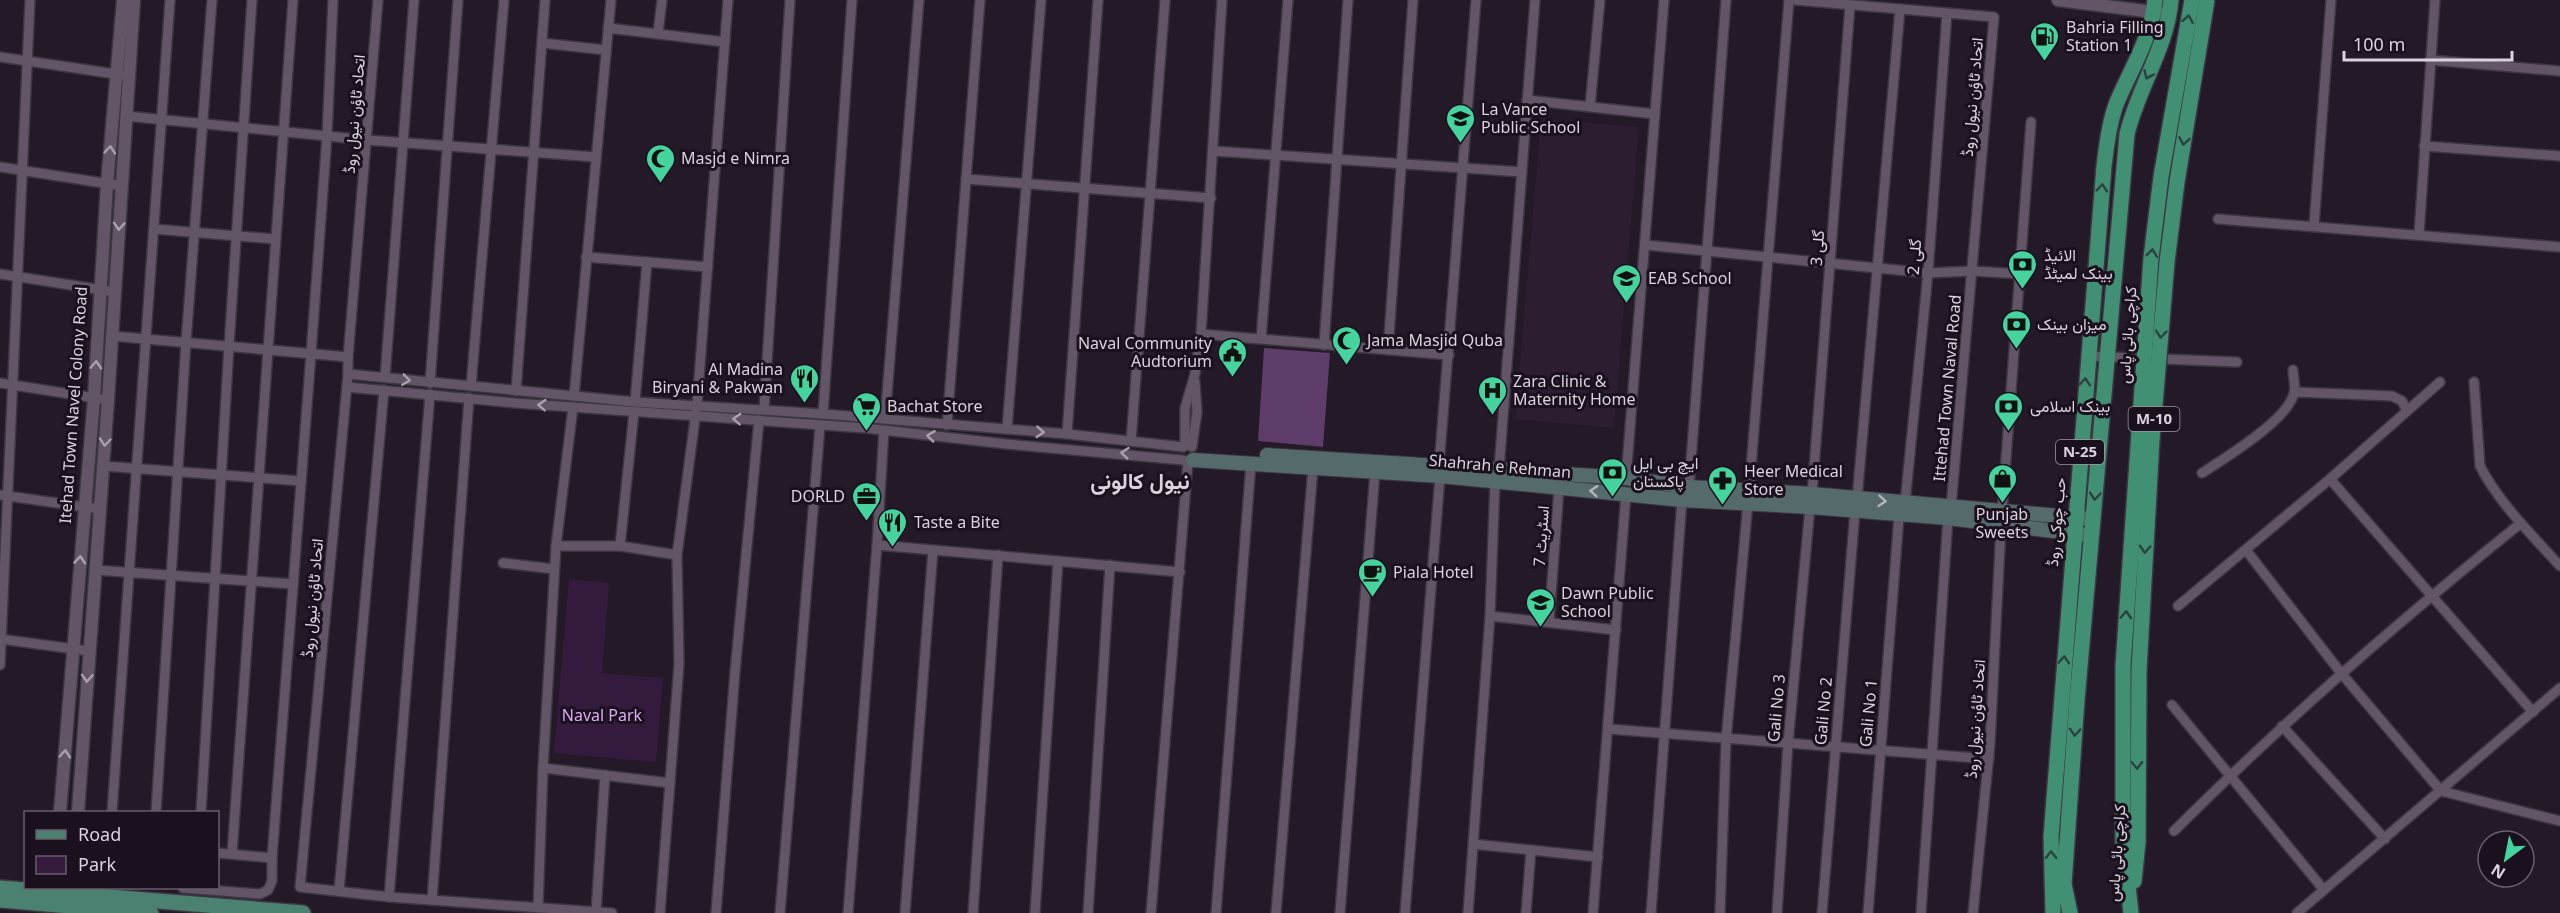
<svg xmlns="http://www.w3.org/2000/svg" width="2560" height="913" font-family="'Noto Sans',Vazirmatn,sans-serif">
<rect width="100%" height="100%" fill="#231927"/>
<path fill="#2c1d31" d="M 1541,119 L 1639,127 L 1614,428 L 1515,419 Z"/>
<path fill="#341b3e" d="M 569,579 L 609,583 L 602,673 L 663,678 L 656,762 L 554,753 Z"/>
<path fill="#5e3d6b" d="M 1264,348 L 1330,353 L 1323,447 L 1258,441 Z"/>
<g fill="none" stroke-linecap="round" stroke-linejoin="round">
<defs>
<g id="minor">
<path d="M 378,0 L 348,357 L 348,374 L 300,887 L 389,897 L 612,913"/>
<path d="M 1795,0 L 1994,17 L 1951,507"/>
<path d="M 608,28 L 725,42"/>
<path d="M 658,33 L 662,0"/>
<path d="M 542,43 L 606,50"/>
<path d="M 0,57 L 122,75"/>
<path d="M 2430,60 L 2560,71"/>
<path d="M 1527,100 L 1655,114"/>
<path d="M 1590,107 L 1600,0"/>
<path d="M 126,116 L 367,140 L 596,157"/>
<path d="M 2424,146 L 2560,156"/>
<path d="M 1214,151 L 1522,172"/>
<path d="M 0,167 L 122,186"/>
<path d="M 966,179 L 1211,198"/>
<path d="M 2218,219 L 2560,247"/>
<path d="M 2314,225 L 2331,0"/>
<path d="M 154,229 L 275,239"/>
<path d="M 2419,234 L 2435,0"/>
<path d="M 1646,245 L 1928,273 L 1973,271 L 2021,274"/>
<path d="M 586,257 L 708,267"/>
<path d="M 0,274 L 115,292"/>
<path d="M 1201,334 L 1449,355"/>
<path d="M 112,336 L 348,357"/>
<path d="M 1261,339 L 1288,0"/>
<path d="M 1324,345 L 1348,0"/>
<path d="M 1388,350 L 1413,0"/>
<path d="M 2087,356 L 2237,362"/>
<path d="M 348,374 L 635,402 L 823,414 L 1067,434 L 1183,447"/>
<path d="M 385,377 L 414,0"/>
<path d="M 2474,382 L 2480,466 C 2499,503 2532,535 2560,566"/>
<path d="M 0,383 L 108,400"/>
<path d="M 430,383 L 458,0"/>
<path d="M 471,386 L 504,0"/>
<path d="M 347,387 L 515,403 L 865,428 L 1006,444 L 1183,460"/>
<path d="M 516,391 L 545,0"/>
<path d="M 2295,392 L 2392,396 L 2402,401 L 2407,411"/>
<path d="M 574,396 L 611,0"/>
<path d="M 635,402 L 647,262"/>
<path d="M 764,409 L 790,0"/>
<path d="M 823,414 L 852,0"/>
<path d="M 885,419 L 919,0"/>
<path d="M 947,425 L 980,0"/>
<path d="M 1007,429 L 1041,0"/>
<path d="M 1067,434 L 1098,0"/>
<path d="M 1131,441 L 1165,0"/>
<path d="M 1185,446 L 1185,408 L 1195,374 L 1201,334 L 1222,0"/>
<path d="M 1192,447 L 1197,412 L 1195,382"/>
<path d="M 103,466 L 301,481"/>
<path d="M 1439,466 L 1476,0"/>
<path d="M 1499,469 L 1535,0"/>
<path d="M 2202,473 C 2225,458 2288,420 2294,393 C 2296,386 2293,377 2293,370"/>
<path d="M 1626,478 L 1664,0"/>
<path d="M 2330,479 L 2533,712"/>
<path d="M 1689,487 L 1726,0"/>
<path d="M 1749,492 L 1789,0"/>
<path d="M 1812,494 L 1850,5"/>
<path d="M 0,495 L 100,509"/>
<path d="M 1857,499 L 1900,9"/>
<path d="M 1905,503 L 1928,273 L 1947,13"/>
<path d="M 877,545 L 1180,572"/>
<path d="M 556,546 L 620,546 L 677,555"/>
<path d="M 620,546 L 634,412"/>
<path d="M 2246,550 L 2341,673 L 2441,791 L 2560,821"/>
<path d="M 503,563 L 554,569"/>
<path d="M 95,570 L 293,584"/>
<path d="M 2178,606 L 2330,479 L 2440,382"/>
<path d="M 1490,616 L 1616,630"/>
<path d="M 1549,622 L 1559,488"/>
<path d="M 0,639 L 89,651"/>
<path d="M 0,665 L 30,0"/>
<path d="M 2172,705 L 2324,890"/>
<path d="M 2282,726 L 2385,839"/>
<path d="M 1609,729 L 1989,759"/>
<path d="M 543,768 L 670,783"/>
<path d="M 112,812 L 170,0"/>
<path d="M 156,812 L 186,342 L 212,0"/>
<path d="M 201,812 L 229,346 L 252,0"/>
<path d="M 2174,831 C 2284,721 2400,620 2521,523"/>
<path d="M 1473,844 L 1598,857"/>
<path d="M 218,853 L 272,858"/>
<path d="M 232,854 L 293,0"/>
<path d="M 183,888 L 260,894 L 268,890 L 272,881 L 272,858 L 311,354 L 327,136 L 333,0"/>
<path d="M 339,891 L 384,390"/>
<path d="M 389,897 L 430,394"/>
<path d="M 432,900 L 469,398"/>
<path d="M 538,908 L 543,768 L 556,546 L 573,407"/>
<path d="M 596,912 L 605,775"/>
<path d="M 660,913 L 679,664 L 677,555 L 697,404 L 728,0"/>
<path d="M 716,913 L 735,672 L 759,420"/>
<path d="M 780,913 L 820,426"/>
<path d="M 848,913 L 877,545 L 884,430"/>
<path d="M 905,913 L 933,550"/>
<path d="M 973,913 L 998,555"/>
<path d="M 1035,913 L 1058,561"/>
<path d="M 1088,913 L 1110,565"/>
<path d="M 1151,913 L 1188,461"/>
<path d="M 1216,913 L 1251,463"/>
<path d="M 1276,913 L 1313,468"/>
<path d="M 1340,913 L 1375,472"/>
<path d="M 1405,913 L 1440,476"/>
<path d="M 1468,913 L 1490,616 L 1495,482"/>
<path d="M 1526,913 L 1531,850"/>
<path d="M 1593,913 L 1626,494"/>
<path d="M 1651,913 L 1682,500"/>
<path d="M 1720,913 L 1726,740 L 1748,503"/>
<path d="M 1777,913 L 1788,744 L 1810,507"/>
<path d="M 1822,913 L 1855,511"/>
<path d="M 1868,913 L 1899,516"/>
<path d="M 1921,913 L 1948,518"/>
<path d="M 1973,913 L 1990,744 L 2001,526 L 2031,122"/>
<path d="M 2297,913 L 2560,688"/>
</g>
<g id="tertiary">
<path d="M 2058,0 L 2161,13"/>
<path d="M 60,812 L 94,398 L 107,184 L 123,0"/>
<path d="M 78,812 L 108,400 L 134,0"/>
</g>
<g id="secondary">
<path d="M 1267,455 L 1626,478 L 1689,487 L 1812,494 L 2092,519"/>
<path d="M 1193,460 L 1440,476 L 1682,500 L 1810,507 L 1948,518 L 2086,535"/>
</g>
<g id="primary">
<path d="M 0,888 L 303,913"/>
<path d="M 0,900 L 151,913"/>
</g>
<g id="trunk">
<path d="M 2123,841 L 2131,913"/>
<path d="M 2134,881 L 2138,842"/>
<path d="M 2053,913 L 2051,837 L 2104,166 C 2107,144 2109,123 2117,102 C 2131,69 2152,36 2155,0"/>
<path d="M 2070,913 L 2064,884 L 2077,700 L 2127,134 C 2138,88 2167,47 2171,0"/>
</g>
</defs>
<use href="#minor" stroke="#3d3641" stroke-width="12"/>
<use href="#tertiary" stroke="#3d3641" stroke-width="15"/>
<use href="#secondary" stroke="#3d3641" stroke-width="16"/>
<use href="#primary" stroke="#3d3641" stroke-width="18"/>
<use href="#trunk" stroke="#3d3641" stroke-width="18"/>
<use href="#minor" stroke="#615566" stroke-width="9"/>
<use href="#tertiary" stroke="#615566" stroke-width="12"/>
<use href="#secondary" stroke="#556b6b" stroke-width="14"/>
<use href="#primary" stroke="#4a8171" stroke-width="15"/>
<use href="#trunk" stroke="#429074" stroke-width="15"/>
<defs>
<g id="trunk-bridge">
<path d="M 2123,841 L 2123,666 L 2151,258 L 2161,177 L 2192,0"/>
<path d="M 2138,842 L 2139,670 L 2152,440 L 2167,262 L 2177,182 L 2207,0"/>
</g>
</defs>
<use href="#trunk-bridge" stroke="#3d3641" stroke-width="18" stroke-linecap="butt"/>
<use href="#trunk-bridge" stroke="#429074" stroke-width="15"/>
</g>
<defs><path id="oneway-chevron" d="M-2-3.5L2.5 0L-2 3.5" fill="none" stroke-width="1.6" stroke-linecap="round" stroke-linejoin="round" transform="scale(1.5)"/></defs>
<g stroke="#2a4340">
<use href="#oneway-chevron" transform="translate(2188 19) rotate(-80)"/>
<use href="#oneway-chevron" transform="translate(2148 75) rotate(114)"/>
<use href="#oneway-chevron" transform="translate(2184 141) rotate(99)"/>
<use href="#oneway-chevron" transform="translate(2102 188) rotate(-85)"/>
<use href="#oneway-chevron" transform="translate(2152 253) rotate(-83)"/>
<use href="#oneway-chevron" transform="translate(2161 334) rotate(95)"/>
<use href="#oneway-chevron" transform="translate(2085 382) rotate(-86)"/>
<use href="#oneway-chevron" transform="translate(2095 496) rotate(95)"/>
<use href="#oneway-chevron" transform="translate(2145 549) rotate(94)"/>
<use href="#oneway-chevron" transform="translate(2126 615) rotate(-87)"/>
<use href="#oneway-chevron" transform="translate(2064 660) rotate(-86)"/>
<use href="#oneway-chevron" transform="translate(2075 732) rotate(94)"/>
<use href="#oneway-chevron" transform="translate(2137 765) rotate(89)"/>
<use href="#oneway-chevron" transform="translate(2051 855) rotate(-90)"/>
</g>
<g stroke="#aaa1ad">
<use href="#oneway-chevron" transform="translate(110 150) rotate(-85)"/>
<use href="#oneway-chevron" transform="translate(119 226) rotate(94)"/>
<use href="#oneway-chevron" transform="translate(96 365) rotate(-87)"/>
<use href="#oneway-chevron" transform="translate(406 380) rotate(8)"/>
<use href="#oneway-chevron" transform="translate(542 405) rotate(-176)"/>
<use href="#oneway-chevron" transform="translate(737 419) rotate(-177)"/>
<use href="#oneway-chevron" transform="translate(1040 432) rotate(4)"/>
<use href="#oneway-chevron" transform="translate(931 436) rotate(-173)"/>
<use href="#oneway-chevron" transform="translate(105 442) rotate(95)"/>
<use href="#oneway-chevron" transform="translate(1125 453) rotate(-174)"/>
<use href="#oneway-chevron" transform="translate(80 560) rotate(-86)"/>
<use href="#oneway-chevron" transform="translate(87 678) rotate(94)"/>
<use href="#oneway-chevron" transform="translate(65 754) rotate(-85)"/>
</g>
<g stroke="#b2b4bb">
<use href="#oneway-chevron" transform="translate(1594 491) rotate(-175)"/>
<use href="#oneway-chevron" transform="translate(1882 501) rotate(5)"/>
</g>
<defs>
<symbol id="fuel-pin" viewBox="-11 -11 22 30"><path d="M0 17L-7.5 6A9.5 9.5 0 1 1 7.5 6Z" fill="#46d49e" stroke="#1a101e"/><path d="M-5.5-6h7V0h2V4h1.3V-2.5L3-4.5l.8-.8L6-3V5H2.5V1h-1V6h-7ZM-4.2-4.7v3.2H.2V-4.7Z" fill="#111"/></symbol>
<symbol id="school-pin" viewBox="-11 -11 22 30"><path d="M0 17L-7.5 6A9.5 9.5 0 1 1 7.5 6Z" fill="#46d49e" stroke="#1a101e"/><path d="M0-5L7-2L0 1L-7-2ZM-4 1L0 2.5L4 1V4Q0 6-4 4Z" fill="#111"/></symbol>
<symbol id="mosque-pin" viewBox="-11 -11 22 30"><path d="M0 17L-7.5 6A9.5 9.5 0 1 1 7.5 6Z" fill="#46d49e" stroke="#1a101e"/><path d="M3.5-4.9A6 6 0 1 0 3.5 4.9A5 5 0 1 1 3.5-4.9Z" fill="#111"/></symbol>
<symbol id="bank-pin" viewBox="-11 -11 22 30"><path d="M0 17L-7.5 6A9.5 9.5 0 1 1 7.5 6Z" fill="#46d49e" stroke="#1a101e"/><path d="M-6-4H6V4H-6ZM0-2.3a2.3 2.3 0 1 0 0 4.6a2.3 2.3 0 1 0 0-4.6Z" fill="#111"/></symbol>
<symbol id="civic-pin" viewBox="-11 -11 22 30"><path d="M0 17L-7.5 6A9.5 9.5 0 1 1 7.5 6Z" fill="#46d49e" stroke="#1a101e"/><path d="M-.6-6.5H3V-4.5H.6V-3L4-1V1h2V6H-6V1h2V-1L-.6-3ZM-1.2 2.5V6h2.4V2.5Z" fill="#111"/></symbol>
<symbol id="restaurant-pin" viewBox="-11 -11 22 30"><path d="M0 17L-7.5 6A9.5 9.5 0 1 1 7.5 6Z" fill="#46d49e" stroke="#1a101e"/><path d="M-5-6h1v4h1v-4h1v4h1v-4h1v5L-1.5 .5V6h-2V.5L-5-1ZM5-6V6H3V1.5H1.5Q1.5-4 5-6Z" fill="#111"/></symbol>
<symbol id="hospital-pin" viewBox="-11 -11 22 30"><path d="M0 17L-7.5 6A9.5 9.5 0 1 1 7.5 6Z" fill="#46d49e" stroke="#1a101e"/><path d="M-5-5h3v3.5h4V-5h3V5h-3V1.5h-4V5h-3Z" fill="#111"/></symbol>
<symbol id="supermarket-pin" viewBox="-11 -11 22 30"><path d="M0 17L-7.5 6A9.5 9.5 0 1 1 7.5 6Z" fill="#46d49e" stroke="#1a101e"/><path d="M-6-5.5h2.5l.6 2H6L4.5 2H-2.5L-4.4-4H-6ZM-1.5 3.2a1.3 1.3 0 1 0 .1 0ZM3 3.2a1.3 1.3 0 1 0 .1 0Z" fill="#111"/></symbol>
<symbol id="shop-pin" viewBox="-11 -11 22 30"><path d="M0 17L-7.5 6A9.5 9.5 0 1 1 7.5 6Z" fill="#46d49e" stroke="#1a101e"/><path d="M-5-2.5h2.3a2.7 3.5 0 0 1 5.4 0H5L5.5 6h-11ZM-1.5-2.5h3a1.5 2.3 0 0 0-3 0Z" fill="#111"/></symbol>
<symbol id="pharmacy-pin" viewBox="-11 -11 22 30"><path d="M0 17L-7.5 6A9.5 9.5 0 1 1 7.5 6Z" fill="#46d49e" stroke="#1a101e"/><path d="M-2-6h4v4h4v4h-4v4h-4v-4h-4v-4h4Z" fill="#111"/></symbol>
<symbol id="office-pin" viewBox="-11 -11 22 30"><path d="M0 17L-7.5 6A9.5 9.5 0 1 1 7.5 6Z" fill="#46d49e" stroke="#1a101e"/><path d="M-6-3h4V-5.5h4V-3h4V5H-6ZM-1-4.5V-3h2v-1.5ZM-6 0V1H6V0Z" fill="#111"/></symbol>
<symbol id="cafe-pin" viewBox="-11 -11 22 30"><path d="M0 17L-7.5 6A9.5 9.5 0 1 1 7.5 6Z" fill="#46d49e" stroke="#1a101e"/><path d="M-5.5-4.5H6V0H3Q3 3.5 0 3.5H-2.5Q-5.5 3.5-5.5 0ZM3-3.2v2h1.7v-2ZM-6 4.5H4V6H-6Z" fill="#111"/></symbol>
</defs>
<g fill-rule="evenodd">
<use href="#fuel-pin" x="2028" y="20" width="33" height="45"/>
<use href="#school-pin" x="1444" y="102" width="33" height="45"/>
<use href="#mosque-pin" x="644" y="142" width="33" height="45"/>
<use href="#bank-pin" x="2006" y="248" width="33" height="45"/>
<use href="#school-pin" x="1610" y="262" width="33" height="45"/>
<use href="#bank-pin" x="2000" y="308" width="33" height="45"/>
<use href="#mosque-pin" x="1330" y="324" width="33" height="45"/>
<use href="#civic-pin" x="1216" y="336" width="33" height="45"/>
<use href="#restaurant-pin" x="788" y="362" width="33" height="45"/>
<use href="#hospital-pin" x="1476" y="374" width="33" height="45"/>
<use href="#supermarket-pin" x="850" y="390" width="33" height="45"/>
<use href="#bank-pin" x="1992" y="390" width="33" height="45"/>
<use href="#bank-pin" x="1596" y="456" width="33" height="45"/>
<use href="#shop-pin" x="1986" y="462" width="33" height="45"/>
<use href="#pharmacy-pin" x="1706" y="464" width="33" height="45"/>
<use href="#office-pin" x="850" y="480" width="33" height="45"/>
<use href="#restaurant-pin" x="876" y="506" width="33" height="45"/>
<use href="#cafe-pin" x="1356" y="556" width="33" height="45"/>
<use href="#school-pin" x="1524" y="586" width="33" height="45"/>
</g>
<g text-anchor="middle" stroke-width="6" stroke-linejoin="round" paint-order="stroke">
<g fill="#1a101e" stroke="#a098a4" stroke-width="1.5">
<rect x="2128.5" y="407" width="51" height="24" rx="4.5"/>
<rect x="2056" y="440" width="48" height="24" rx="4.5"/>
</g>
<g font-size="15" font-weight="bold" fill="#dad3dd">
<text x="2154" y="424">M-10</text>
<text x="2080" y="457">N-25</text>
</g>
<g font-size="16" fill="#dad3dd" stroke="#1a101e" text-anchor="start">
<text x="2066" y="33">Bahria Filling<tspan x="2066" dy="18">Station 1</tspan></text>
<text x="1481" y="115">La Vance<tspan x="1481" dy="18">Public School</tspan></text>
<text x="681" y="164">Masjd e Nimra</text>
<text x="2044" y="261">الائیڈ<tspan x="2044" dy="18">بینک لمیٹڈ</tspan></text>
<text x="1648" y="284">EAB School</text>
<text x="2037" y="330">میزان بینک</text>
<text x="1367" y="346">Jama Masjid Quba</text>
<text x="1212" y="349" text-anchor="end">Naval Community<tspan x="1212" dy="18">Audtorium</tspan></text>
<text x="783" y="375" text-anchor="end">Al Madina<tspan x="783" dy="18">Biryani &amp; Pakwan</tspan></text>
<text x="1513" y="387">Zara Clinic &amp;<tspan x="1513" dy="18">Maternity Home</tspan></text>
<text x="887" y="412">Bachat Store</text>
<text x="2030" y="412">بینک اسلامی</text>
<text x="1633" y="469">ایچ بی ایل<tspan x="1633" dy="18">پاکستان</tspan></text>
<text x="1744" y="477">Heer Medical<tspan x="1744" dy="18">Store</tspan></text>
<text x="845" y="502" text-anchor="end">DORLD</text>
<text x="2002" y="520" text-anchor="middle">Punjab<tspan x="2002" dy="18">Sweets</tspan></text>
<text x="914" y="528">Taste a Bite</text>
<text x="1393" y="578">Piala Hotel</text>
<text x="1561" y="599">Dawn Public<tspan x="1561" dy="18">School</tspan></text>
</g>
<g font-size="16" fill="#dad3dd" stroke="#1a101e">
<text transform="translate(1972 97) rotate(-85)" y="6">اتحاد ٹاؤن نیول روڈ</text>
<text transform="translate(354 114) rotate(-85)" y="6">اتحاد ٹاؤن نیول روڈ</text>
<text transform="translate(1817 248) rotate(-86)" y="6">گلی 3</text>
<text transform="translate(1914 257) rotate(-86)" y="6">گلی 2</text>
<text transform="translate(2127 335) rotate(-86)" y="6">کراچی بائی پاس</text>
<text transform="translate(1947 388) rotate(-85)" y="6">Ittehad Town Naval Road</text>
<text transform="translate(73 405) rotate(-86)" y="6">Itehad Town Navel Colony Road</text>
<text transform="translate(1500 466) rotate(5)" y="6">Shahrah e Rehman</text>
<text transform="translate(2056 522) rotate(-85)" y="6">حب چوکی روڈ</text>
<text transform="translate(1541 536) rotate(-86)" y="6">اسٹریٹ 7</text>
<text transform="translate(312 598) rotate(-85)" y="6">اتحاد ٹاؤن نیول روڈ</text>
<text transform="translate(1776 708) rotate(-85)" y="6">Gali No 3</text>
<text transform="translate(1823 711) rotate(-85)" y="6">Gali No 2</text>
<text transform="translate(1868 713) rotate(-85)" y="6">Gali No 1</text>
<text transform="translate(1975 719) rotate(-86)" y="6">اتحاد ٹاؤن نیول روڈ</text>
<text transform="translate(2116 853) rotate(-86)" y="6">کراچی بائی پاس</text>
</g>
<g font-size="16" fill="#dfabf4" stroke="#1a101e">
<text x="602" y="721">Naval Park</text>
</g>
<g font-size="22" font-weight="bold" fill="#dad3dd" stroke="#1a101e">
<text x="1140" y="489">نیول کالونی</text>
</g>
</g>
<rect x="24" y="811" width="195" height="78" fill="#1a101e" stroke="#675e6a" stroke-width="1.5"/>
<rect x="36" y="830" width="30" height="9" fill="#4a8171" stroke="#675e6a" stroke-width="1.5"/>
<text x="78" y="841" font-size="18" fill="#dad3dd">Road</text>
<rect x="36" y="856" width="30" height="18" fill="#341b3e" stroke="#675e6a" stroke-width="1.5"/>
<text x="78" y="871" font-size="18" fill="#dad3dd">Park</text>
<g transform="translate(2506 859) rotate(212)"><circle r="28" fill="#1a101e" stroke="#675e6a" stroke-width="1.5"/>
<path d="M0-4.5L10 22L0 15L-10 22Z" fill="#46d49e"/>
<text y="-9" font-size="16" font-weight="bold" text-anchor="middle" fill="#dad3dd">N</text>
</g>
<path d="M2344 51v9h168v-9" fill="none" stroke="#dad3dd" stroke-width="3"/>
<text x="2353" y="51" font-size="18" fill="#dad3dd" stroke="#1a101e" stroke-width="4.5" paint-order="stroke">100 m</text>
</svg>
